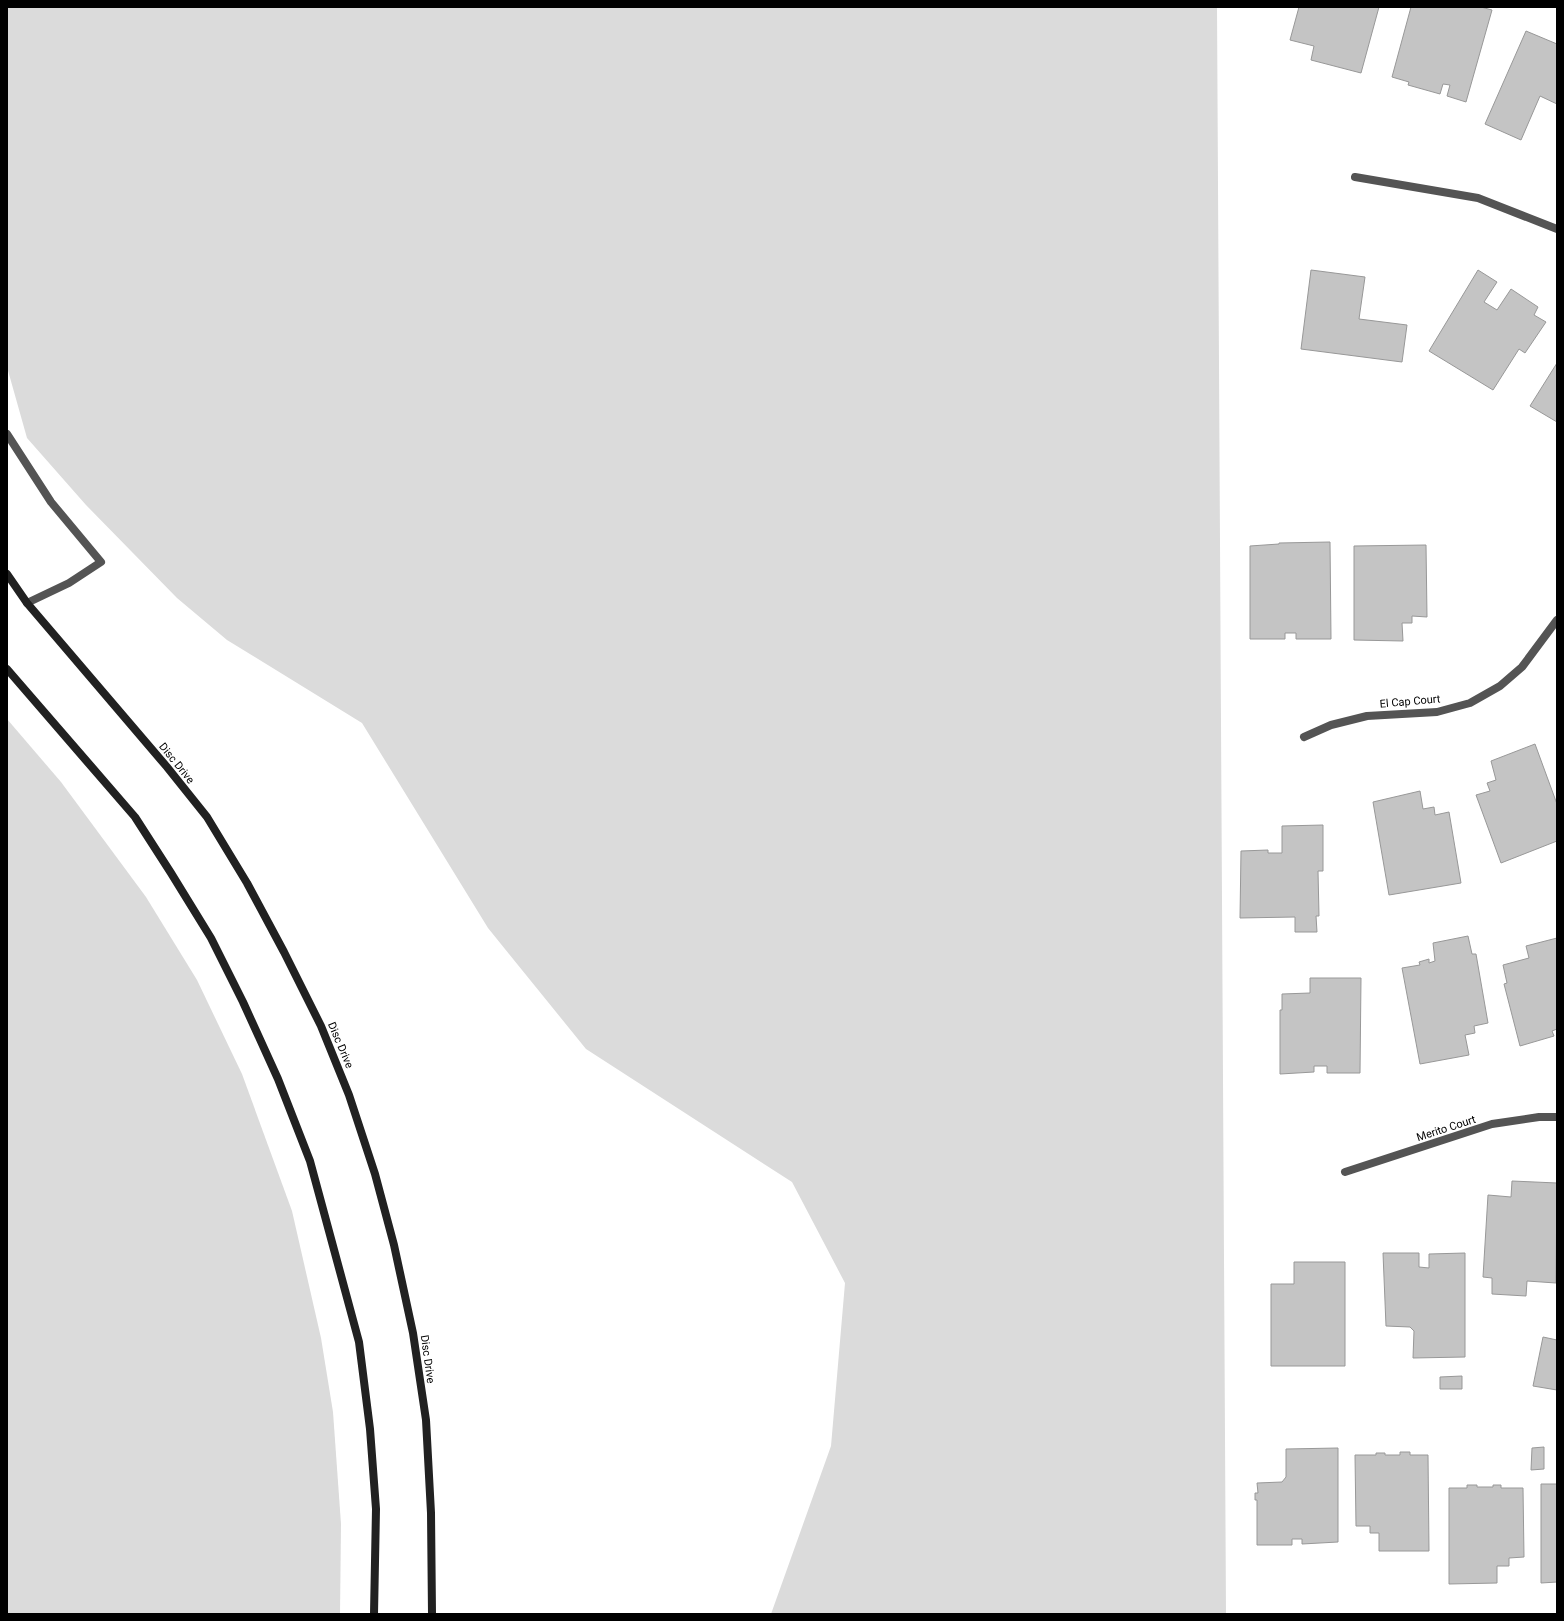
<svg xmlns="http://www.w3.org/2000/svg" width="1564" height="1621" font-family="Roboto,sans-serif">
<rect width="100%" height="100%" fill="#fff"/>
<g fill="#dbdbdb">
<path d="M 7,7 L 1217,7 L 1226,1614 L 771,1614 L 831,1446 L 845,1283 L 792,1182 L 586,1049 L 488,928 L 362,723 L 227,640 L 177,598 L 86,505 L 27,438 L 7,367 Z"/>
<path d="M 7,719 L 61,782 L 146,897 L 197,980 L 242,1074 L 292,1211 L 321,1338 L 333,1412 L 341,1524 L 340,1614 L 7,1614 Z"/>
</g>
<g fill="#c4c4c4" stroke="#989898">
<path d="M 1299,7 L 1379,7 L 1361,73 L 1311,60 L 1314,46 L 1290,40 Z"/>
<path d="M 1411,7 L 1481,7 L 1492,10 L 1466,102 L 1447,96 L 1450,85 L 1443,84 L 1440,94 L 1408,85 L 1409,82 L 1392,77 Z"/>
<path d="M 1526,31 L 1557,44 L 1557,104 L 1540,96 L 1521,140 L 1485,124 Z"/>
<path d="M 1311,270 L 1365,277 L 1359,319 L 1407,325 L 1402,362 L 1301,349 Z"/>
<path d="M 1478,270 L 1497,282 L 1484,302 L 1497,310 L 1511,289 L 1538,307 L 1534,315 L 1546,322 L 1525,353 L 1519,349 L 1493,390 L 1429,351 Z"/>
<path d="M 1557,363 L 1557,422 L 1530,406 Z"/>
<path d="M 1330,542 L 1331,639 L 1296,639 L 1296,633 L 1285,633 L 1285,639 L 1250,639 L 1250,546 L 1279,544 L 1279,543 Z"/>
<path d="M 1426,545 L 1427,617 L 1412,616 L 1412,623 L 1402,623 L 1403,641 L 1354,640 L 1354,546 Z"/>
<path d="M 1535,744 L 1557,804 L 1557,841 L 1501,863 L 1476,795 L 1490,791 L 1487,783 L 1496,780 L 1491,761 Z"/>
<path d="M 1420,791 L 1423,809 L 1434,807 L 1435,815 L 1449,812 L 1461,883 L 1389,895 L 1373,802 Z"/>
<path d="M 1323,825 L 1323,871 L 1318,871 L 1319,916 L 1316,916 L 1317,932 L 1295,932 L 1295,917 L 1240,918 L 1241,851 L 1268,850 L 1268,853 L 1282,853 L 1282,826 Z"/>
<path d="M 1468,936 L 1472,954 L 1476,954 L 1488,1023 L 1474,1026 L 1475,1033 L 1465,1035 L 1469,1055 L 1420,1064 L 1402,968 L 1420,965 L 1419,962 L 1429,959 L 1429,963 L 1435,961 L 1433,943 Z"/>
<path d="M 1557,938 L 1557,1029 L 1552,1031 L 1554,1036 L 1520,1046 L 1504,984 L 1507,983 L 1503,965 L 1529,958 L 1526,946 Z"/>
<path d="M 1310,978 L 1361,978 L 1360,1073 L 1327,1073 L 1327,1066 L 1314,1066 L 1314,1072 L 1280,1074 L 1280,1010 L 1282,1010 L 1282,994 L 1310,993 Z"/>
<path d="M 1512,1181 L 1557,1183 L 1556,1283 L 1527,1281 L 1526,1296 L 1492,1294 L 1492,1278 L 1483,1277 L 1488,1195 L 1511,1197 Z"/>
<path d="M 1383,1253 L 1419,1253 L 1419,1267 L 1429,1268 L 1429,1254 L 1465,1253 L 1465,1357 L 1413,1358 L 1414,1331 L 1410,1327 L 1386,1326 Z"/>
<path d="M 1294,1262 L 1345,1262 L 1345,1366 L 1271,1366 L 1271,1284 L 1294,1284 Z"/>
<path d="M 1543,1337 L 1557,1340 L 1557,1390 L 1533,1386 Z"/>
<path d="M 1462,1376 L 1462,1389 L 1440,1389 L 1440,1377 Z"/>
<path d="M 1544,1447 L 1544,1469 L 1531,1470 L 1532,1448 Z"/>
<path d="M 1338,1448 L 1338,1542 L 1302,1544 L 1302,1539 L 1292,1539 L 1292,1545 L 1257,1545 L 1257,1500 L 1255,1500 L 1255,1493 L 1258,1493 L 1257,1483 L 1282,1482 L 1286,1477 L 1286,1449 Z"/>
<path d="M 1400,1452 L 1410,1452 L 1410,1455 L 1428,1455 L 1429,1551 L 1379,1551 L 1379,1533 L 1370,1533 L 1370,1526 L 1356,1526 L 1355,1455 L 1376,1455 L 1376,1453 L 1385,1453 L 1385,1455 L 1400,1455 Z"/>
<path d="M 1541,1484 L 1557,1484 L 1557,1582 L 1541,1583 Z"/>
<path d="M 1467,1485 L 1477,1485 L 1477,1487 L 1493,1487 L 1493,1485 L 1501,1485 L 1501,1488 L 1523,1488 L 1524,1557 L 1509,1558 L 1509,1566 L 1497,1566 L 1497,1583 L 1449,1584 L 1449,1488 L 1467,1488 Z"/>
</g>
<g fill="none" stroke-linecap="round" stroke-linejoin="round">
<path stroke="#545454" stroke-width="8" d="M 7,434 L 51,502 L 101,562 L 69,583 L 27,603"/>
<g stroke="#545454" stroke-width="8">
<path d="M 1355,177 L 1478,198 L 1557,229"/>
<path d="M 1304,737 L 1331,725 L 1367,716 L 1437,712 L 1470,703 L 1500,686 L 1522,667 L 1557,620"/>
<path d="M 1345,1172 L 1492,1124 L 1539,1117 L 1557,1117"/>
</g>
<g stroke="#212121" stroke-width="8">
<path d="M 7,574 L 27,603 L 167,767 L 207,817 L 247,883 L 284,952 L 321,1026 L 349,1095 L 375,1174 L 394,1245 L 413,1333 L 426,1420 L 431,1513 L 432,1614"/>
<path d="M 7,669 L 135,817 L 171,873 L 211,938 L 243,1002 L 278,1079 L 310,1161 L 359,1342 L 370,1429 L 376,1509 L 374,1614"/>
</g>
</g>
<g text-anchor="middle" stroke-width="3" stroke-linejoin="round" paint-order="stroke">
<g font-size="11" fill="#000" stroke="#fff">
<text transform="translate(1410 701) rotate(-5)" y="4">El Cap Court</text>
<text transform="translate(177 763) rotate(51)" y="4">Disc Drive</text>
<text transform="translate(341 1045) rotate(67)" y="4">Disc Drive</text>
<text transform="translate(1446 1128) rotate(-18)" y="4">Merito Court</text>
<text transform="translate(428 1359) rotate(82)" y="4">Disc Drive</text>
</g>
</g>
<rect width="1564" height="1621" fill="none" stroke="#000000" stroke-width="16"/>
</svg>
